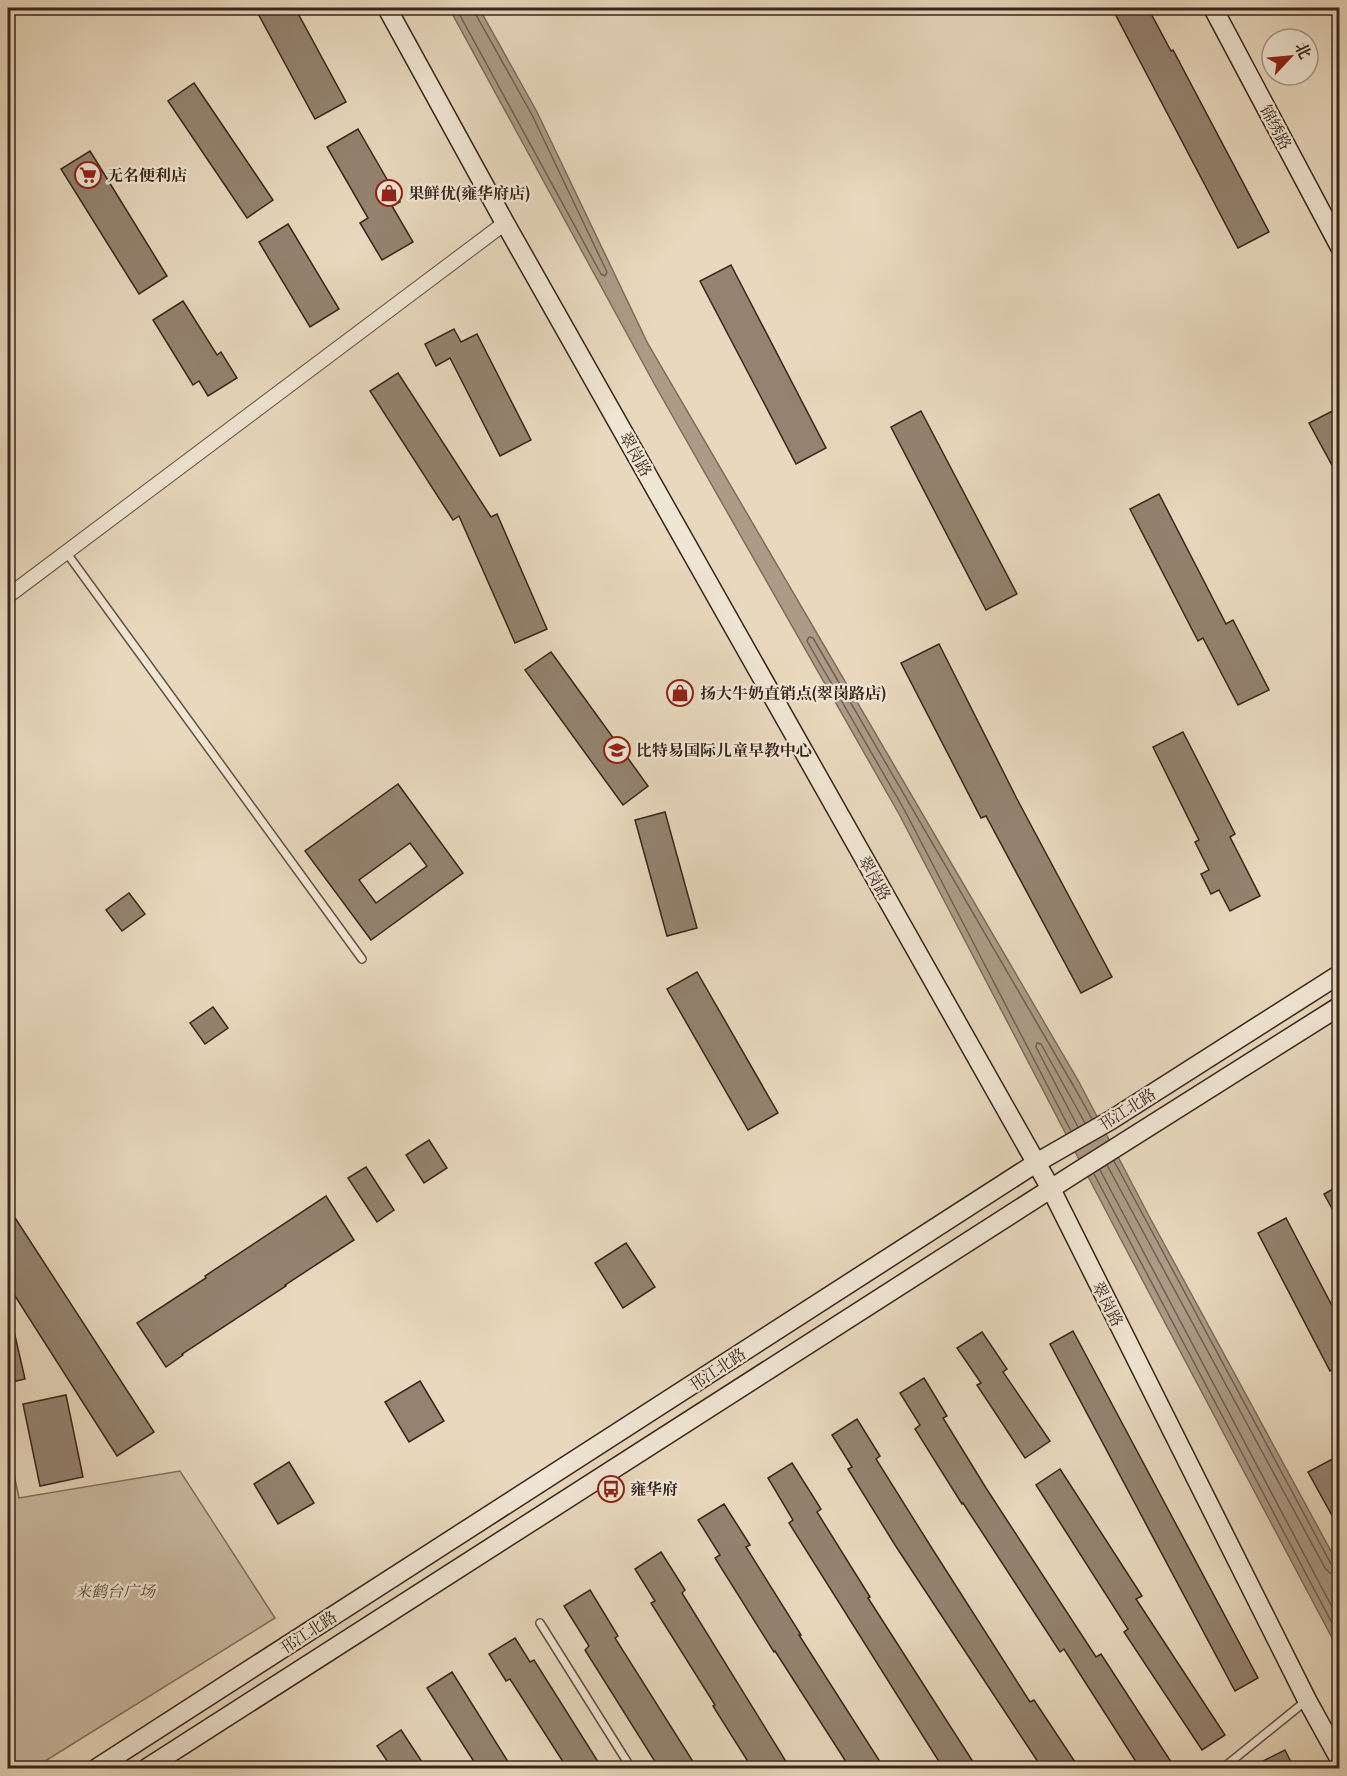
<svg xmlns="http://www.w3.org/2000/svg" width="1347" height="1776" font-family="'Libre Caslon Text','Noto Serif SC',serif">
<rect width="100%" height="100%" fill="#e8d8bd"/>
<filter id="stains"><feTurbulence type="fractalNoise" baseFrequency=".00333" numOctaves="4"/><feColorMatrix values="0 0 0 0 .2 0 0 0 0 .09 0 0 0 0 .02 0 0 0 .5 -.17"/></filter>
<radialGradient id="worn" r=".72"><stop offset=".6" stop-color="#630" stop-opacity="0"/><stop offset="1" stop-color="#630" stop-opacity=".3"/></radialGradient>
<path fill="#cabaa2" stroke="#81705f" stroke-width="1.5" d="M 8,1446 L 19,1498 L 180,1471 L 275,1618 L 34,1768 L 8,1768 Z"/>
<path fill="#ac9b86" stroke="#7e6c5c" stroke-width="1.5" d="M 449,8 L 479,8 L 537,112 L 648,344 L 1079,1082 L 1150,1218 L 1339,1566 L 1339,1651 L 1118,1234 L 899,814 L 656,387 Z"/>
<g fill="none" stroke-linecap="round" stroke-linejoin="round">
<g stroke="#726051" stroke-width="1.5">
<path d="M 456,8 L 601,274 L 605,276 L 607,272 L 532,115 L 475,13 L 475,8"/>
<path d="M 1078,1127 L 1036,1047 L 1037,1043 L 1041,1044 L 1085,1123"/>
<path d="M 1071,1131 L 905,811 L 807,641 L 809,637 L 813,638 L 1073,1085 L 1092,1119"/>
<path d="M 1114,1161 L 1331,1564 L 1335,1567 L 1340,1568"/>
<path d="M 1107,1165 L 1325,1568 L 1330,1573 L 1340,1575"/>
<path d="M 1100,1170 L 1340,1622"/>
<path d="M 1094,1174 L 1340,1638"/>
</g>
</g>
<g fill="#948370" stroke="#38261c" stroke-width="1.5" fill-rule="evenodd">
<path d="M 255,8 L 295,8 L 346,102 L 315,119 Z"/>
<path d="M 1112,8 L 1148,8 L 1171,51 L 1173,50 L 1269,232 L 1238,248 Z"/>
<path d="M 194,83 L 273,200 L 247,218 L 168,101 Z"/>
<path d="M 358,129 L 400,202 L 392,206 L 413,242 L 382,260 L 360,223 L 368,218 L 327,147 Z"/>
<path d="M 90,151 L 167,276 L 139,294 L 61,169 Z"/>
<path d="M 288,224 L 339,309 L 310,327 L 259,242 Z"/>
<path d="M 731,265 L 826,448 L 796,464 L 700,281 Z"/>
<path d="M 183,301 L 217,355 L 221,352 L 237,378 L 208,396 L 199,381 L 193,385 L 153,320 Z"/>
<path d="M 454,329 L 461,342 L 477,334 L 531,440 L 500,456 L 450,358 L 436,366 L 425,344 Z"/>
<path d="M 398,373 L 491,517 L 497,514 L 547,629 L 515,643 L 459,516 L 453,520 L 370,391 Z"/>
<path d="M 1340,407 L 1340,480 L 1309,423 Z"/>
<path d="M 921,411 L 1017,594 L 986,610 L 891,427 Z"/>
<path d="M 1159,494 L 1226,624 L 1233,620 L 1269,690 L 1238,705 L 1203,638 L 1198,641 L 1130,509 Z"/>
<path d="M 939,644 L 1017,799 L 1112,977 L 1081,993 L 986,816 L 981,818 L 901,663 Z"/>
<path d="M 551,652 L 648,786 L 623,805 L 525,670 Z"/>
<path d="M 1183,732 L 1235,834 L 1230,837 L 1260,896 L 1230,911 L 1219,890 L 1211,894 L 1201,874 L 1209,870 L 1195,842 L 1199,840 L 1153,747 Z"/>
<path d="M 398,784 L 463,873 L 371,940 L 305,851 ZM 410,843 L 427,866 L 376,903 L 359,880 Z"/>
<path d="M 665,812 L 697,928 L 667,936 L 635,820 Z"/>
<path d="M 129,893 L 145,914 L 122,931 L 106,910 Z"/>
<path d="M 697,972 L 778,1113 L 748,1130 L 667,989 Z"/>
<path d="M 213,1007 L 228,1028 L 205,1044 L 190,1023 Z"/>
<path d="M 429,1140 L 447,1168 L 424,1183 L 406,1155 Z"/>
<path d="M 366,1167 L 394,1210 L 377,1222 L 348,1178 Z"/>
<path d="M 1340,1185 L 1340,1223 L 1324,1194 Z"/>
<path d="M 326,1196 L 354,1240 L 285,1285 L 286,1286 L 182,1354 L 183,1355 L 166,1367 L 137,1323 L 206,1278 L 205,1276 Z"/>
<path d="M 8,1207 L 154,1432 L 117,1456 L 8,1285 Z"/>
<path d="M 1286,1218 L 1340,1321 L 1340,1366 L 1330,1371 L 1258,1233 Z"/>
<path d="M 626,1243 L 655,1287 L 623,1308 L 595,1263 Z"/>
<path d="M 13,1327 L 25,1379 L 8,1383 L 8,1328 Z"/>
<path d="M 1073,1331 L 1258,1678 L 1235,1691 L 1050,1344 Z"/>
<path d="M 982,1332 L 1007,1369 L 1003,1372 L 1050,1441 L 1025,1458 L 977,1385 L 981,1383 L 957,1348 Z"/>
<path d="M 924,1378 L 947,1416 L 943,1418 L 986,1488 L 1096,1657 L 1101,1654 L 1175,1768 L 1140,1768 L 1064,1649 L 1060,1652 L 963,1503 L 962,1504 L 915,1429 L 920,1425 L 900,1393 Z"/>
<path d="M 420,1381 L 444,1421 L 409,1442 L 385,1402 Z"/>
<path d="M 66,1395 L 83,1477 L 40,1486 L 23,1404 Z"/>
<path d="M 857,1419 L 880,1456 L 876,1459 L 933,1550 L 1030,1702 L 1034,1700 L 1079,1768 L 1042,1768 L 895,1545 L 848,1469 L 852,1467 L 832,1435 Z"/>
<path d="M 1340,1455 L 1340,1530 L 1308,1472 Z"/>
<path d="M 289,1462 L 314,1503 L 278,1524 L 254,1484 Z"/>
<path d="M 792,1463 L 821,1509 L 817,1512 L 870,1597 L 868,1598 L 977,1768 L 943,1768 L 789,1523 L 793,1520 L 768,1478 Z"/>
<path d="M 1060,1469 L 1142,1596 L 1136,1599 L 1225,1735 L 1202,1750 L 1124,1632 L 1128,1629 L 1036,1485 Z"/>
<path d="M 724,1504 L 750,1545 L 746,1547 L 801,1635 L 799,1635 L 884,1768 L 850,1768 L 775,1651 L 774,1652 L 715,1558 L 720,1555 L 698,1520 Z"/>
<path d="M 661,1552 L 685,1590 L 682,1593 L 790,1768 L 752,1768 L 713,1706 L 715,1705 L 651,1603 L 655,1601 L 635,1569 Z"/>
<path d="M 590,1590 L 618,1636 L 615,1638 L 697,1768 L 659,1768 L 585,1650 L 589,1646 L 564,1606 Z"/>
<path d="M 515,1638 L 530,1662 L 534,1660 L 602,1768 L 567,1768 L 510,1679 L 506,1681 L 489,1654 Z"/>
<path d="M 452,1672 L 512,1768 L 478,1768 L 427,1688 Z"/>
<path d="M 401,1730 L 426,1768 L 392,1768 L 377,1746 Z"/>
<path d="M 1285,1750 L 1294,1768 L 1249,1768 Z"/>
</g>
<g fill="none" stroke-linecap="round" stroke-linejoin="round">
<defs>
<g id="lane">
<path d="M 66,552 L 362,959"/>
<path d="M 540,1623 L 631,1768"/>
<path d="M 1223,1768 L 1307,1700"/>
</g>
<path id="street" d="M 8,596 L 505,223"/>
<g id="secondary">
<path d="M 387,8 L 505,223 L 1051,1189 L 1307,1700 L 1340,1760"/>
<path d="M 1213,8 L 1340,247"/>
<path d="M 97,1768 L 1036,1163 L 1111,1120 L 1340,974"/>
<path d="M 147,1768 L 1077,1172 L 1340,1006"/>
</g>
</defs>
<use href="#lane" stroke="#645244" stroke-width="10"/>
<use href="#street" stroke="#645244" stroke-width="16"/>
<use href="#secondary" stroke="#38261c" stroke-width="21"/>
<use href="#lane" stroke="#f0e6d4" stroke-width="7"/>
<use href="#street" stroke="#f0e6d4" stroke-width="14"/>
<use href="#secondary" stroke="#f0e6d4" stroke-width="18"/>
</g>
<defs>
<symbol id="supermarket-ring" viewBox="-11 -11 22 22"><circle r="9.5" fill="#f0e6d4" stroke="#8f2418" stroke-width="1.5"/><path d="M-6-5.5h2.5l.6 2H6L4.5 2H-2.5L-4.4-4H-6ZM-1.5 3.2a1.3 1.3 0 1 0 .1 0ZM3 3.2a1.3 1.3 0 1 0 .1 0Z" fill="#8f2418"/></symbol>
<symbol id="shop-ring" viewBox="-11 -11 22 22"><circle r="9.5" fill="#f0e6d4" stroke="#8f2418" stroke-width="1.5"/><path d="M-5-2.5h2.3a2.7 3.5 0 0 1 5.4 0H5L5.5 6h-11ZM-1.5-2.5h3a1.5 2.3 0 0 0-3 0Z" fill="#8f2418"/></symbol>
<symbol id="school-ring" viewBox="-11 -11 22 22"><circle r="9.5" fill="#f0e6d4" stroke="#8f2418" stroke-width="1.5"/><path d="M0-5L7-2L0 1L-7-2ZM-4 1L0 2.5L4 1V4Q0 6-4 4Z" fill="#8f2418"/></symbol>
<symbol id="bus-ring" viewBox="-11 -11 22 22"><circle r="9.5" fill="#f0e6d4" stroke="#8f2418" stroke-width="1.5"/><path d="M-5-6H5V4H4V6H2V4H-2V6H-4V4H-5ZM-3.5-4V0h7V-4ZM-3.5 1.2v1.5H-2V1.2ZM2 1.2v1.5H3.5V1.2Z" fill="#8f2418"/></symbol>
</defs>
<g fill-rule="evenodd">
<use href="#supermarket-ring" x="73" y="160" width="30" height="30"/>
<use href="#shop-ring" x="374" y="178" width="30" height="30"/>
<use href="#shop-ring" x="665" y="678" width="30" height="30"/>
<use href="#school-ring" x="602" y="735" width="30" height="30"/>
<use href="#bus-ring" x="596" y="1474" width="30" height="30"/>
</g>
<g text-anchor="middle" stroke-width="4.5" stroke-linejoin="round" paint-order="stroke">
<g font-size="16" fill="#38261c" stroke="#f0e6d4">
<text transform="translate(1276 127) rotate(62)" y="6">锦绣路</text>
<text transform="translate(636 454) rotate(61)" y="6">翠岗路</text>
<text transform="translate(875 878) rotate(61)" y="6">翠岗路</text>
<text transform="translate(1127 1109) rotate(-32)" y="6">邗江北路</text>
<text transform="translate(1108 1304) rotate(63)" y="6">翠岗路</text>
<text transform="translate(717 1369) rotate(-33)" y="6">邗江北路</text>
<text transform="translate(308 1632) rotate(-33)" y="6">邗江北路</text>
</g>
<g font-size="16" font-weight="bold" fill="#38261c" stroke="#f0e6d4" text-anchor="start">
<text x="107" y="181">无名便利店</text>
<text x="408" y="199">果鲜优(雍华府店)</text>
<text x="700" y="699">扬大牛奶直销点(翠岗路店)</text>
<text x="636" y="756">比特易国际儿童早教中心</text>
<text x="630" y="1495">雍华府</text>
</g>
<g font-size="16" font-style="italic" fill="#5c4b3e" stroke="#f0e6d4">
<text x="115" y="1597">来鹤台广场</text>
</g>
</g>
<rect width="1347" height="1776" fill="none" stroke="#e8d8bd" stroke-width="30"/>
<rect x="9" y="9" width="1329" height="1758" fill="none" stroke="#38261c" stroke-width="3"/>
<rect x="15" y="15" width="1317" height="1746" fill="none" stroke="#38261c" stroke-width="1.5"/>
<g transform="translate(1290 57) rotate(64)"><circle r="28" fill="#f0e6d4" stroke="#a6998a" stroke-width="1.5"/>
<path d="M0-4.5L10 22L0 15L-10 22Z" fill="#8f2418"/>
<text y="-9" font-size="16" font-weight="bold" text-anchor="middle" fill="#38261c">北</text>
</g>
<rect width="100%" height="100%" filter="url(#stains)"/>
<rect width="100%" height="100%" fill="url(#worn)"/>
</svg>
